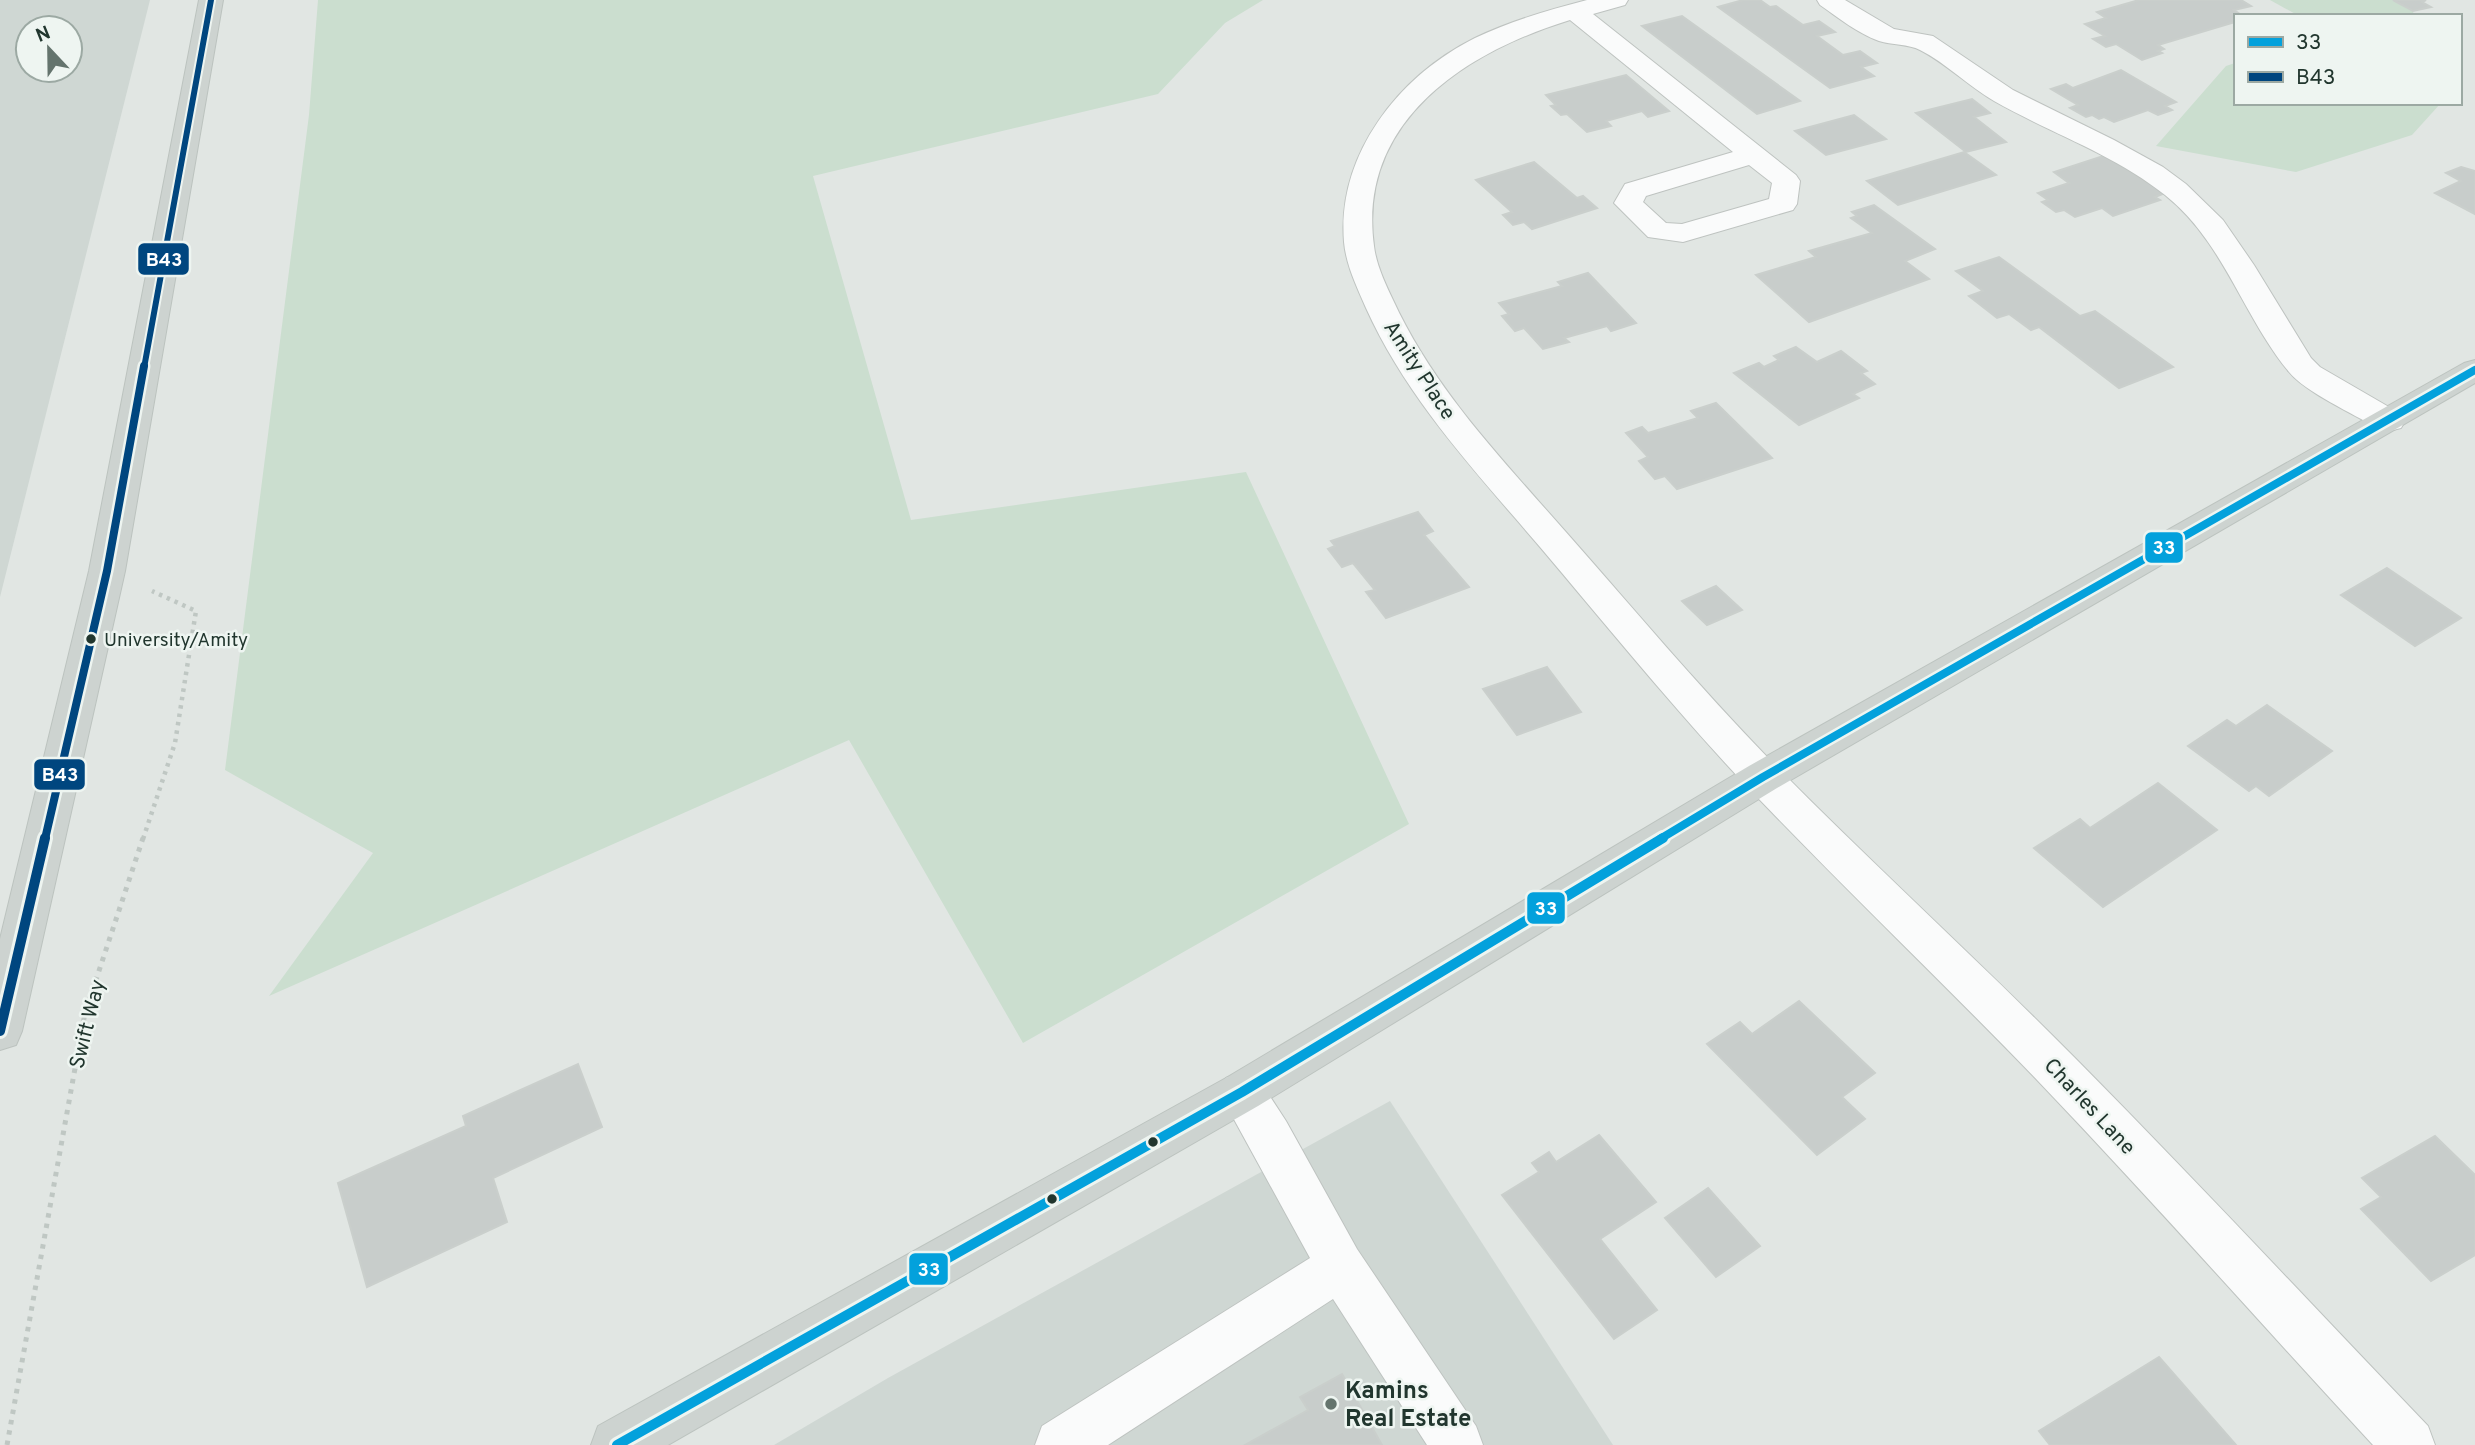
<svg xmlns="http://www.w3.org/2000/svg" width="2475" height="1445" font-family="Overpass,sans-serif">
<rect width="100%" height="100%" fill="#e1e6e3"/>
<g fill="#cfd7d3" fill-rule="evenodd">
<path d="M 0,0 L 150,0 L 0,597 ZM 28,28 L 70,28 L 70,70 L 28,70 Z"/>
<path d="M 1390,1101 L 1613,1445 L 774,1445 L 888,1378 Z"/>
</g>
<g fill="#cbdecf">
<path d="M 318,0 L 1263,0 L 1225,23 L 1158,94 L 813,176 L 911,520 L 1246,472 L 1409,824 L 1023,1043 L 849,740 L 269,996 L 373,853 L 225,770 L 309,115 Z"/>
<path d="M 2270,0 L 2393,0 L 2413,11 L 2414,16 L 2299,16 Z"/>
<path d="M 2235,63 L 2235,103 L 2441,103 L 2412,135 L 2296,172 L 2156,146 L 2226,66 Z"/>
</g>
<g fill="#c8cdcb" stroke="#cacfcc" stroke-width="2">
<path d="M 1743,0 L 1760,0 L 1770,7 L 1776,6 L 1803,25 L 1819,21 L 1835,32 L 1817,36 L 1843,55 L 1860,51 L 1877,63 L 1861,67 L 1874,76 L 1830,88 L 1718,7 Z"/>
<path d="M 2139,0 L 2241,0 L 2251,6 L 2234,10 L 2241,15 L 2235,16 L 2235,22 L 2158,45 L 2164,49 L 2158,51 L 2162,53 L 2142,60 L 2116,44 L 2106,47 L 2093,39 L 2105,36 L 2085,24 L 2106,18 L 2097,12 Z"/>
<path d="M 2393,0 L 2426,0 L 2422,2 L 2431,7 L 2413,11 Z"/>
<path d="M 1682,16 L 1800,101 L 1757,114 L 1642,26 Z"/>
<path d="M 2121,70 L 2176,102 L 2165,106 L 2172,110 L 2158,115 L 2148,110 L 2114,122 L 2104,117 L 2099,119 L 2092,115 L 2086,117 L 2070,108 L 2078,105 L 2051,89 L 2066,84 L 2073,88 Z"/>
<path d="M 1626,75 L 1669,111 L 1648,117 L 1642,111 L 1606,121 L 1611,126 L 1587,132 L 1567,114 L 1561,115 L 1551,106 L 1556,105 L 1546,95 Z"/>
<path d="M 1972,99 L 1990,113 L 1974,117 L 2006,142 L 1966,152 L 1916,113 Z"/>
<path d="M 1854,115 L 1886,139 L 1826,155 L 1795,131 Z"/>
<path d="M 1964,152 L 1996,175 L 1898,205 L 1867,181 Z"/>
<path d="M 2106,155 L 2165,193 L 2155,197 L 2160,200 L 2113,216 L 2102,208 L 2075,217 L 2064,210 L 2056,212 L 2042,202 L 2048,200 L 2038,193 L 2069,183 L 2054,172 Z"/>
<path d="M 1534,162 L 1577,198 L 1583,196 L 1597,208 L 1532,229 L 1524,222 L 1513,225 L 1503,215 L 1512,212 L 1476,180 Z"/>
<path d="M 2461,167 L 2475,171 L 2475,214 L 2435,193 L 2461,181 L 2446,173 Z"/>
<path d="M 1874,205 L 1935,249 L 1905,261 L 1929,279 L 1809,322 L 1756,275 L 1816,257 L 1809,251 L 1872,233 L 1851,218 L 1857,216 L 1852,212 Z"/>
<path d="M 1999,257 L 2080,316 L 2095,311 L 2173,367 L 2119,388 L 2039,327 L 2031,330 L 2009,314 L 1997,318 L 1969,296 L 1983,291 L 1956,271 Z"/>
<path d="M 1588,273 L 1636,323 L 1611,331 L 1607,326 L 1564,338 L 1569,342 L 1543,349 L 1524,328 L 1515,331 L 1502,316 L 1509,314 L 1499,303 L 1562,286 L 1558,282 Z"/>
<path d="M 1796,347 L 1817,362 L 1841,351 L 1867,371 L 1861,373 L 1875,384 L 1853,394 L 1859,398 L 1799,425 L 1734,373 L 1759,363 L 1764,367 L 1779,360 L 1774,356 Z"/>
<path d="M 1716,403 L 1772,458 L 1677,489 L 1665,476 L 1655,479 L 1639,461 L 1648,457 L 1626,433 L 1642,427 L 1648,433 L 1698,418 L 1691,411 Z"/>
<path d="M 1418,512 L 1433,531 L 1424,535 L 1469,587 L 1386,618 L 1366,592 L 1375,590 L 1353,563 L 1342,567 L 1328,549 L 1335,546 L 1331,541 Z"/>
<path d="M 2387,568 L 2461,618 L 2415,646 L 2341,595 Z"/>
<path d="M 1716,586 L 1742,610 L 1707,625 L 1682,601 Z"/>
<path d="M 1547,667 L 1581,712 L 1517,735 L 1483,689 Z"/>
<path d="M 2267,705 L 2332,751 L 2269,796 L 2256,786 L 2249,791 L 2188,746 L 2227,720 L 2236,726 Z"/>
<path d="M 2158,783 L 2217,830 L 2103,907 L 2034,848 L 2080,819 L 2090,828 Z"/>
<path d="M 1799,1001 L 1875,1073 L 1842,1097 L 1865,1119 L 1817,1155 L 1707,1044 L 1740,1022 L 1752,1034 Z"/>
<path d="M 578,1064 L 602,1127 L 493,1178 L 507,1222 L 367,1287 L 338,1183 L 466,1126 L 463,1116 Z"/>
<path d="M 1599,1135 L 1656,1202 L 1600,1239 L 1657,1310 L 1614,1339 L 1502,1195 L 1539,1172 L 1532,1163 L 1549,1152 L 1556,1162 Z"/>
<path d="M 2435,1136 L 2475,1175 L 2475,1255 L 2431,1281 L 2361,1209 L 2381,1197 L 2362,1178 Z"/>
<path d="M 1708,1188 L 1760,1246 L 1716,1277 L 1665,1218 Z"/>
<path d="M 2159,1357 L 2236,1445 L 2050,1445 L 2039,1431 Z"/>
<path d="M 1342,1374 L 1382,1445 L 1245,1445 L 1308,1410 L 1300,1397 Z"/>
</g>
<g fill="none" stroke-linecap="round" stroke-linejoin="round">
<defs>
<g id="minor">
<path d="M 1587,0 L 1628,0 L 1625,5 L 1593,14 L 1796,175 L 1800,181 L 1797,204 L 1793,210 L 1683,242 L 1648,237 L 1614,203 L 1625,184 L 1733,152 L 1570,20 C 1466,52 1357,121 1374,246 C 1376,264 1385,283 1393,300 C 1434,389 1501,458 1565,531 C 1633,608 1699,687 1771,761 C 1870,862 1975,957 2074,1057 C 2194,1178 2310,1303 2428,1426 L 2435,1445 L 2373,1445 C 2261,1324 2152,1200 2038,1081 C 1940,979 1837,882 1740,779 C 1670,704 1606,625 1540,547 C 1476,472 1407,399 1366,308 C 1357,287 1346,265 1344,242 C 1337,154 1399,76 1475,38 C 1510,21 1549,10 1587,0 ZM 1749,165 L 1772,183 L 1769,199 L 1682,224 L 1666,223 L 1643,202 L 1646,196 Z"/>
<path d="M 1817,0 L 1845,0 L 1894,29 L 1933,36 L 2013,90 L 2114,140 L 2163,167 L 2186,184 L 2223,220 L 2254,265 L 2311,358 L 2320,367 L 2401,414 L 2405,421 L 2401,428 L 2389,431 L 2377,428 C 2354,414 2305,392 2289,372 C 2242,315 2224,242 2165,195 C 2114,154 2050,133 1994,101 C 1968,86 1946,63 1920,50 C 1909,44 1891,45 1879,41 C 1857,33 1839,18 1820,5 Z"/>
<path d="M 1242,1072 L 1258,1078 L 1286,1121 L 1357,1249 L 1476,1426 L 1483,1445 L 1427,1445 L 1333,1299 L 1108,1445 L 1035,1445 L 1042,1426 L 1310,1258 L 1219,1092 L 1226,1078 Z"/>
</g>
<g id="major">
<path d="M 199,0 L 223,0 L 125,571 L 22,1031 L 16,1045 L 0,1050 L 0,939 L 89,571 Z"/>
<path d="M 2475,360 L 2475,383 L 1777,788 L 1258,1106 L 668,1445 L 591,1445 L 598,1426 L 1226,1078 L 1749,766 L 2464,363 Z"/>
</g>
</defs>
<use href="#minor" stroke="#bec3c0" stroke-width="2"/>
<use href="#major" stroke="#bcc3bf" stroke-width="2"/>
<path stroke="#bfc7c3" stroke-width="4.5" stroke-dasharray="3.5 5" stroke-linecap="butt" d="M 143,839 L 175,743 L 196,611 L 152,591"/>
<path stroke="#bfc7c3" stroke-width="5" stroke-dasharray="4.5 6" stroke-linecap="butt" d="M 7,1445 L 85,1013 L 143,838"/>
<use href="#minor" fill="#fafbfb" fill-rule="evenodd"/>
<use href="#major" fill="#cdd3d0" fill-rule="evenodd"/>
<defs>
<path id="bus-1-far1" d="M 1660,839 L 1763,777 L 2475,370"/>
<path id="bus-1" d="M 617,1445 L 1242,1092 L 1663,838"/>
<path id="bus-2-far2" d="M 144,368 L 211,0"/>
<path id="bus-2-far1" d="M 45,839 L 107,571 L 144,366"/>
<path id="bus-2" d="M 0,1031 L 45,838"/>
</defs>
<use href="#bus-1-far1" stroke="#eef5f1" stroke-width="13"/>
<use href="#bus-1" stroke="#eef5f1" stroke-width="16"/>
<use href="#bus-2-far2" stroke="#eef5f1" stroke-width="10"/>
<use href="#bus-2-far1" stroke="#eef5f1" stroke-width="13"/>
<use href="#bus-2" stroke="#eef5f1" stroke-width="16"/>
<use href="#bus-1-far1" stroke="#03a1dc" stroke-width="8"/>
<use href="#bus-1" stroke="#03a1dc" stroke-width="10"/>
<use href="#bus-2-far2" stroke="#00467f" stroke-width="6"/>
<use href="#bus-2-far1" stroke="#00467f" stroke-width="8"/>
<use href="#bus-2" stroke="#00467f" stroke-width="10"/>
</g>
<g fill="#21362e" stroke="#eef5f1" stroke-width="2.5">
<circle cx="91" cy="639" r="6"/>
<circle cx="1153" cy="1142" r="6"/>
<circle cx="1052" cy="1199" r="6"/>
</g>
<circle fill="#64746d" stroke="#eef5f1" stroke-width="2.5" cx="1331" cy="1404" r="7"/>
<g text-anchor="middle" stroke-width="5" stroke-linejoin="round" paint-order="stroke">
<g font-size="19" fill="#21362e" stroke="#eef5f1" text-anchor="start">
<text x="104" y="646">University/Amity</text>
</g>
<g font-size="21" fill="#21362e" stroke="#eef5f1">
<text transform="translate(1420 370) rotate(57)" y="7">Amity Place</text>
<text transform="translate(87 1024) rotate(-76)" y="7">Swift Way</text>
<text transform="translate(2090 1106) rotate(47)" y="7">Charles Lane</text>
</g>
<g font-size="24" font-weight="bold" fill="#21362e" stroke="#eef5f1" text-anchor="start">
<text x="1345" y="1398">Kamins<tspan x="1345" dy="28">Real Estate</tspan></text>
</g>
</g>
<g stroke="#eef5f1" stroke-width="2.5">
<rect x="137" y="242" width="53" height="34" rx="7" fill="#00467f"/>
<rect x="2144" y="531" width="40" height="33" rx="7" fill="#03a1dc"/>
<rect x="33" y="758" width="53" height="33" rx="7" fill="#00467f"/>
<rect x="1526" y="891" width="40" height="34" rx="7" fill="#03a1dc"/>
<rect x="908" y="1252" width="41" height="34" rx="7" fill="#03a1dc"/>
</g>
<g font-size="19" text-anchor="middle" font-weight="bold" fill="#fff">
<text x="164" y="266">B43</text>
<text x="2164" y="554">33</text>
<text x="60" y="781">B43</text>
<text x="1546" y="915">33</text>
<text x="929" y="1276">33</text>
</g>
<rect x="2234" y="14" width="228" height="91" fill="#eef5f1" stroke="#9ca9a3" stroke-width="2"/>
<rect x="2248" y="37" width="35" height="10" fill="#03a1dc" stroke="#9ca9a3" stroke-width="2"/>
<text x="2296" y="49" font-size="21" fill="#21362e">33</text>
<rect x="2248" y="72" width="35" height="10" fill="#00467f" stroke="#9ca9a3" stroke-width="2"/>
<text x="2296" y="84" font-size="21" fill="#21362e">B43</text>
<g transform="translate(49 49) rotate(338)"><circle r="33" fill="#eef5f1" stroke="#9ca9a3" stroke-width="2"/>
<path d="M0-5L12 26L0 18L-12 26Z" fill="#64746d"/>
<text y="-10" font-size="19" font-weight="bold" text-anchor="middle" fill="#21362e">N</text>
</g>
</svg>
